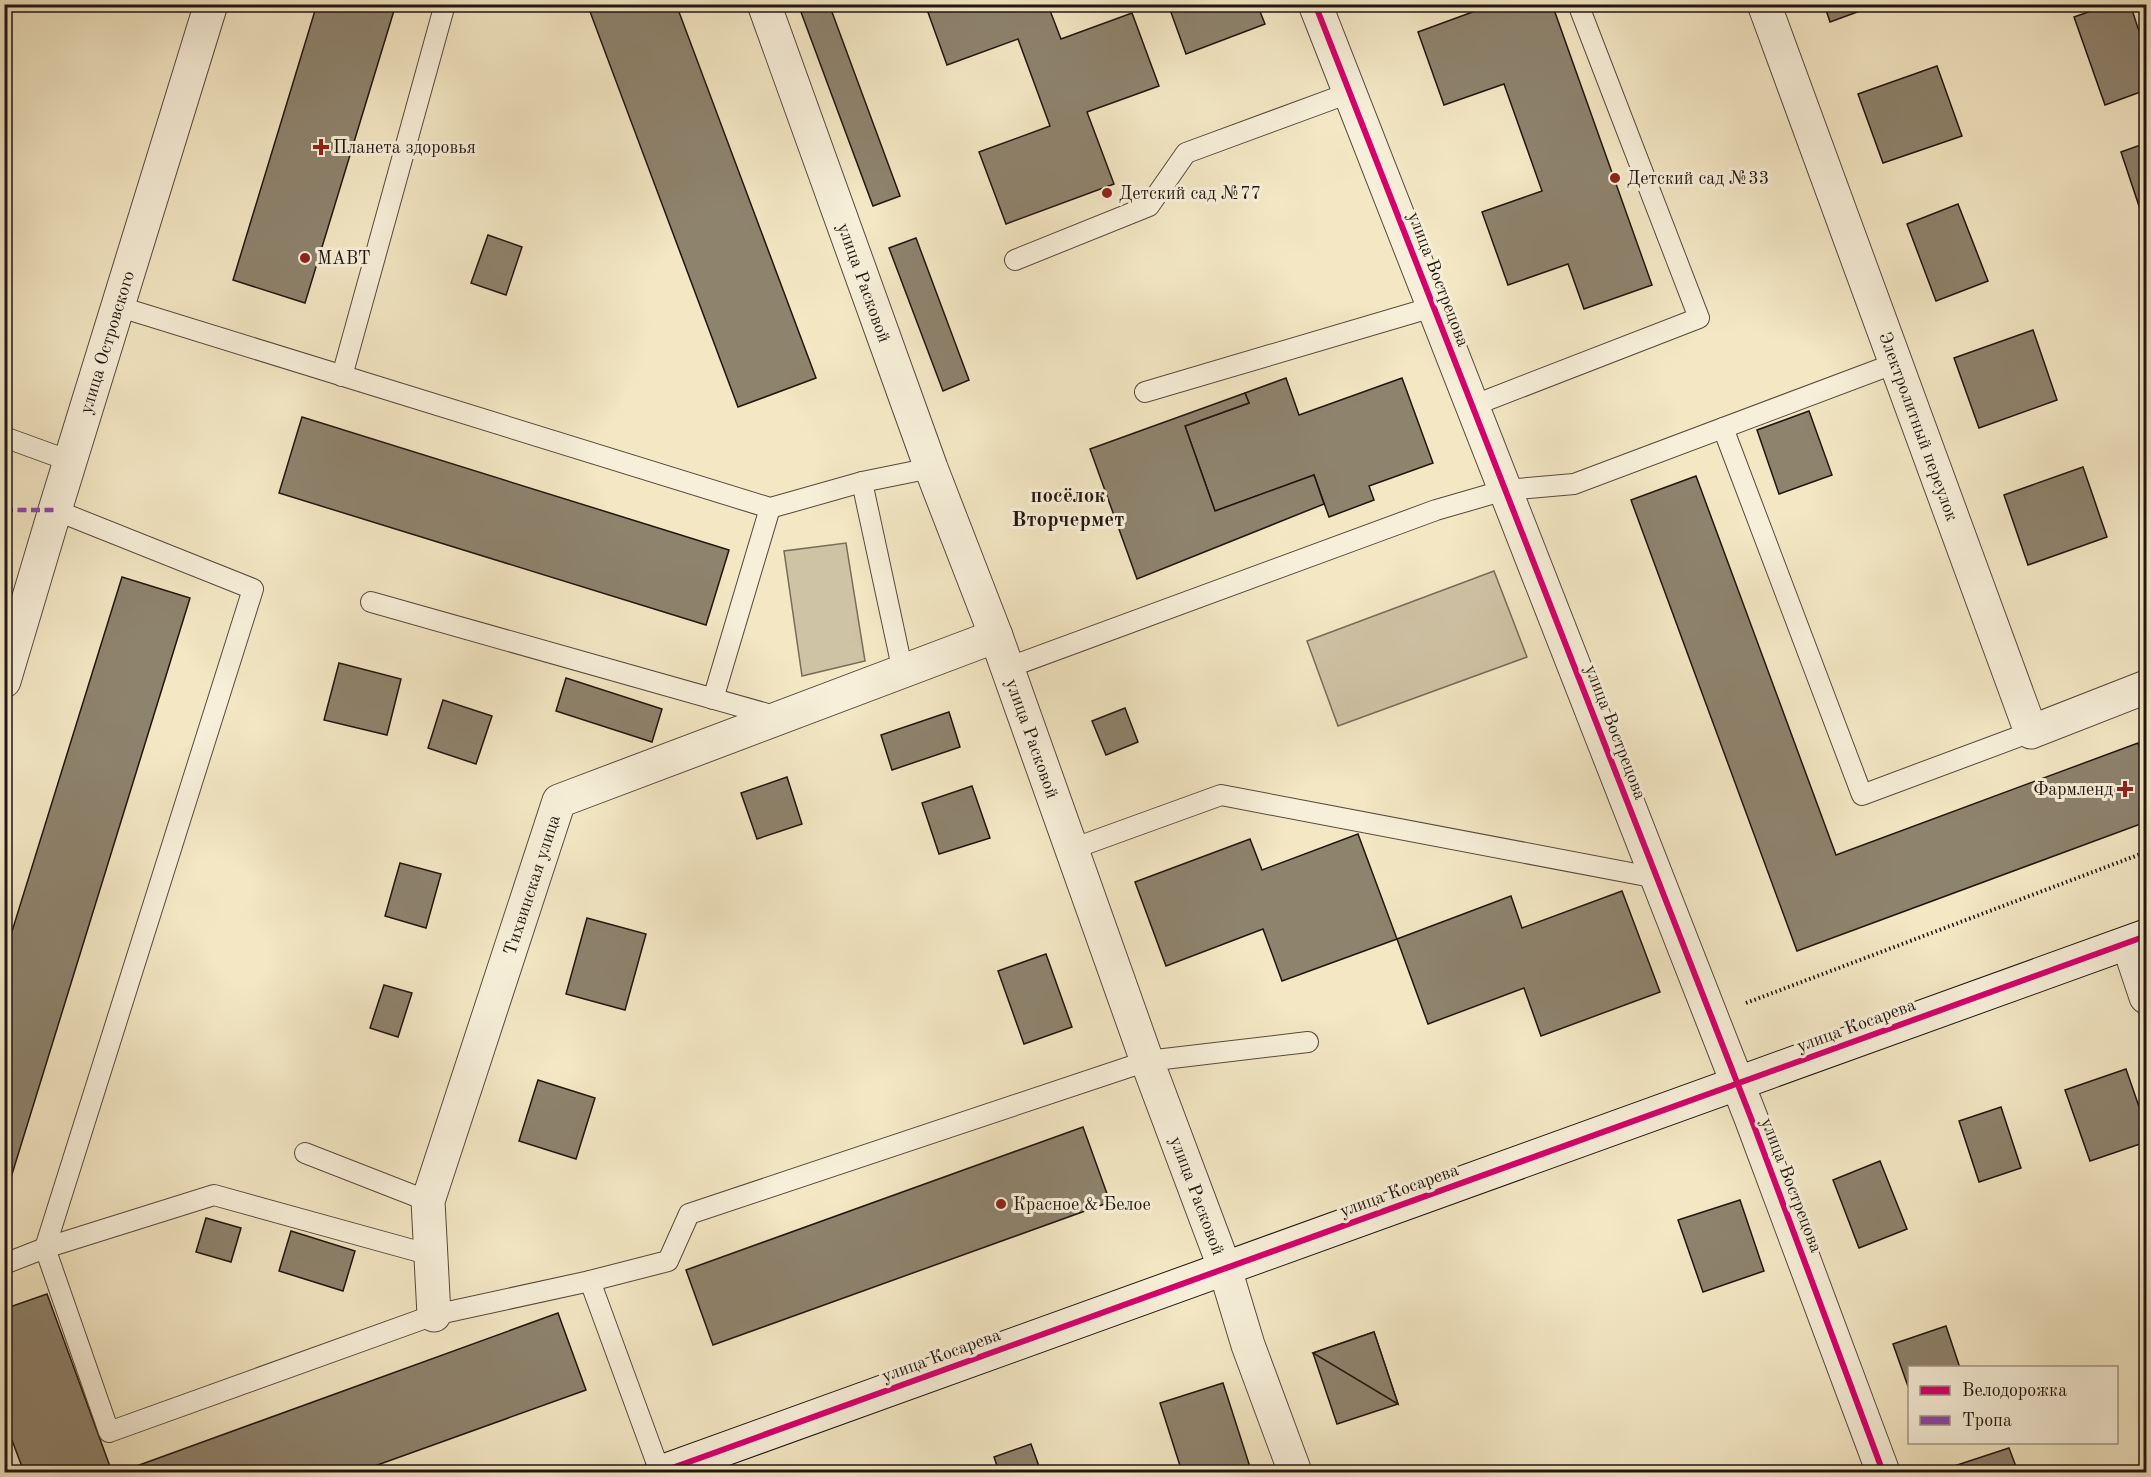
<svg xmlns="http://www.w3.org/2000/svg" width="2151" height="1477" font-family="'Old Standard TT',serif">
<rect width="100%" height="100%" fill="#f3e7c4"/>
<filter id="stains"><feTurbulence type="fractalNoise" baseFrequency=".00333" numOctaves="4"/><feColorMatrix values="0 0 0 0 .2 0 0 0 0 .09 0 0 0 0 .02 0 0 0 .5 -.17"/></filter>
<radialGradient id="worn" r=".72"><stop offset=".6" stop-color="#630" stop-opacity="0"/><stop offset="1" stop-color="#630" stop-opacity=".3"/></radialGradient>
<g fill="#cfc3a5" stroke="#786c5a" stroke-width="1.5">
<path d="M 846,543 L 865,661 L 802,676 L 784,551 Z"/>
<path d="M 1494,571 L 1527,657 L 1338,726 L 1307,641 Z"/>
</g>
<g fill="#8e836d" stroke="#21160f" stroke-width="1.5">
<path d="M 317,4 L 396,4 L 305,303 L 233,280 Z"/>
<path d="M 600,4 L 676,4 L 816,378 L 738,407 L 589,9 Z"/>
<path d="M 798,4 L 829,4 L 900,196 L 873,206 Z"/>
<path d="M 925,4 L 1059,4 L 1049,8 L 1061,39 L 1132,13 L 1159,86 L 1087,112 L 1114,184 L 1006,224 L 979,152 L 1050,126 L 1018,39 L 947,65 Z"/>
<path d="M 1168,4 L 1257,4 L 1265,24 L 1186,54 Z"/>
<path d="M 1476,4 L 1552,4 L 1652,285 L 1584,309 L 1568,264 L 1508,285 L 1482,212 L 1542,191 L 1504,84 L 1444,105 L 1418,32 L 1478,10 Z"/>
<path d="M 1824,4 L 1879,4 L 1830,22 Z"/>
<path d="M 2111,4 L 2130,4 L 2146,52 L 2146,90 L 2105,105 L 2074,17 Z"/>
<path d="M 1937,66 L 1962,136 L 1883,163 L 1858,94 Z"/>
<path d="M 2146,143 L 2146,227 L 2121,152 Z"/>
<path d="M 1958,204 L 1988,281 L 1936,301 L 1907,224 Z"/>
<path d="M 488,235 L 522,247 L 506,295 L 471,283 Z"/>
<path d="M 916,238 L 969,380 L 943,391 L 889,248 Z"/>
<path d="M 2033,330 L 2057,400 L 1979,428 L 1954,358 Z"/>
<path d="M 1286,378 L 1299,415 L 1402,378 L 1433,463 L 1369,486 L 1374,500 L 1329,517 L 1314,475 L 1215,511 L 1185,426 L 1249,403 L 1245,393 Z"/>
<path d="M 1245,393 L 1249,403 L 1185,426 L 1215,511 L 1314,475 L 1324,504 L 1137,579 L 1090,449 Z"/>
<path d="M 1809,411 L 1832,475 L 1779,494 L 1757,430 Z"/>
<path d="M 302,417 L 729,550 L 706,625 L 279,493 Z"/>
<path d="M 2083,467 L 2107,537 L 2028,565 L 2004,495 Z"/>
<path d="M 1696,476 L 1836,855 L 2138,743 L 2146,767 L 2146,822 L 1797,951 L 1631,500 Z"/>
<path d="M 122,577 L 190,598 L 9,1184 L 4,1183 L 4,957 Z"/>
<path d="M 339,663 L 401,679 L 387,735 L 324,720 Z"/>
<path d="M 566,678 L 662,709 L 652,742 L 556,711 Z"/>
<path d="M 443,700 L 492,716 L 476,764 L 428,748 Z"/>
<path d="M 1125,708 L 1138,742 L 1106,755 L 1092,721 Z"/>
<path d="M 949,712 L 960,747 L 892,770 L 881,735 Z"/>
<path d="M 787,777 L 802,824 L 757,839 L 741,793 Z"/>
<path d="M 972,786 L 990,838 L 939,854 L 922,803 Z"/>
<path d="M 1358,834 L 1397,939 L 1282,981 L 1263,929 L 1166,966 L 1135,882 L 1250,839 L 1262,870 Z"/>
<path d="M 400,863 L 441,874 L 426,928 L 385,916 Z"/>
<path d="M 1622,891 L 1660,992 L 1541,1036 L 1524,988 L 1428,1024 L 1397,939 L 1511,896 L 1522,928 Z"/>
<path d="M 587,918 L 646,934 L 625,1010 L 566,994 Z"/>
<path d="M 1046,954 L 1072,1027 L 1024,1044 L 998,971 Z"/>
<path d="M 384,985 L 412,993 L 398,1037 L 370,1028 Z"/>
<path d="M 2126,1069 L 2146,1127 L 2146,1142 L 2090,1161 L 2065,1090 Z"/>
<path d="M 538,1080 L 595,1098 L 576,1159 L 519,1141 Z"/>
<path d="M 2001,1107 L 2021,1168 L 1979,1182 L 1959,1121 Z"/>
<path d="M 1083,1127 L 1110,1202 L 713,1345 L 686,1270 Z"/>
<path d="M 1880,1161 L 1907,1229 L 1859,1248 L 1833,1180 Z"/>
<path d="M 1740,1200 L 1764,1271 L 1703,1292 L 1678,1220 Z"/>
<path d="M 206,1218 L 241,1228 L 231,1262 L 196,1252 Z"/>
<path d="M 291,1231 L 355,1251 L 343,1291 L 279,1271 Z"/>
<path d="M 47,1294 L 112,1472 L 24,1472 L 4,1419 L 4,1309 Z"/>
<path d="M 2146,1302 L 2146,1323 L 2140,1305 Z"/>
<path d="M 558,1313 L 586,1390 L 358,1472 L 120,1472 Z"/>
<path d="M 1946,1326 L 1960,1368 L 1910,1368 L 1910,1392 L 1893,1344 Z"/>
<path d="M 1374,1332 L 1398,1404 L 1337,1424 L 1313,1353 Z"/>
<path d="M 1374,1332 L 1398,1404 L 1313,1353 Z"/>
<path d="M 1223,1383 L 1250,1467 L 1232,1472 L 1182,1472 L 1160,1403 Z"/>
<path d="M 1031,1444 L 1041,1472 L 999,1472 L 994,1457 Z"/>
<path d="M 2009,1448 L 2018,1472 L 1949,1472 L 1948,1468 Z"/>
</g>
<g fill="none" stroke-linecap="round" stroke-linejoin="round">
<defs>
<g id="lane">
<path d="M 1015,260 L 1149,206 L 1186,153 L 1349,93"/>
<path d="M 117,306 L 770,508 L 862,482 L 931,468"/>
<path d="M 342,376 L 445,4"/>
<path d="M 1145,392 L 1433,307"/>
<path d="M 1472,406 L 1699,318 L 1578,4"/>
<path d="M 1723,428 L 1862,795 L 2031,732"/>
<path d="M 4,437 L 70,461"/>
<path d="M 862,482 L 903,672"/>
<path d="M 55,510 L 253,589 L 45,1248 L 109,1432 L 434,1315 L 590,1281 L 660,1472"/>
<path d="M 371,602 L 778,717"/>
<path d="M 1007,668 L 1436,510 L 1505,490 L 1574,484 L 1896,363"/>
<path d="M 713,699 L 770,508"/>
<path d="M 1072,849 L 1221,795 L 1657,878"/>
<path d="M 305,1153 L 428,1201"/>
<path d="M 4,1264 L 45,1248 L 214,1195 L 431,1255"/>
<path d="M 590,1281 L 668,1261 L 689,1214 L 1147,1061 L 1308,1042"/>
</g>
<g id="street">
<path id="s1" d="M 764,4 L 931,468 L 996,636 L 1147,1061 L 1225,1269 L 1248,1345 L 1295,1472"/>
<path d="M 1315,4 L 1751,1118 L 1883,1472"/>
<path id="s2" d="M 1764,4 L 2031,732 L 2146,687"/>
<path id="s3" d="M 4,681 L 55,510 L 211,4"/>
<path d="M 2128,943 L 2146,997"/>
<path id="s4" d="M 434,1315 L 428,1201 L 559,801 L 996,636"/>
</g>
<path id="secondary" d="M 661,1472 L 2146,936"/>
</defs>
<use href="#lane" stroke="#564a3c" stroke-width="22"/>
<use href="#street" stroke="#564a3c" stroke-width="35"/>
<use href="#secondary" stroke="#21160f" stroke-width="35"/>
<path stroke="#21160f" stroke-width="4" stroke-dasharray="1.5 3" stroke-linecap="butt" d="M 1746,1003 L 2146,852"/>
<use href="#lane" stroke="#f7efd9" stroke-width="20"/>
<use href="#street" stroke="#f7efd9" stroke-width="33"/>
<use href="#secondary" stroke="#f7efd9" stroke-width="33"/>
<path stroke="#8e44ad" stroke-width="4.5" stroke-dasharray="9 4.5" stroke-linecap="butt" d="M 4,510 L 55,510"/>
<defs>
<g id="cycleway">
<path d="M 1315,4 L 1751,1118 L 1883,1472"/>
<path d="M 661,1472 L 2146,936"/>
</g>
</defs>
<use href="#cycleway" stroke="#f7efd9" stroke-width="10"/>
<use href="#cycleway" stroke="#d6006c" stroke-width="6"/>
</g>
<g fill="#8f2418" stroke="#f7efd9" stroke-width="2">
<path d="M318 138h6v6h6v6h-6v6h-6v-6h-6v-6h6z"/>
<circle cx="1615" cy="178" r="6"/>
<circle cx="1107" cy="193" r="6"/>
<circle cx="305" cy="258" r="6"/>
<path d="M2122 780h6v6h6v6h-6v6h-6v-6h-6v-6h6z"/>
<circle cx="1001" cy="1204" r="6"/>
</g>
<g text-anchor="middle" stroke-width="6" stroke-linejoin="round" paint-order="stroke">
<g font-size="18" fill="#21160f" stroke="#f7efd9" text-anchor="start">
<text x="333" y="153">Планета здоровья</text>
<text x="1627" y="184">Детский сад №33</text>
<text x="1119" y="199">Детский сад №77</text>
<text x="317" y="264">МАВТ</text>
<text x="2113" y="795" text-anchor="end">Фармленд</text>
<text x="1013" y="1210">Красное &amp; Белое</text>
</g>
<g font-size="18" fill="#21160f" stroke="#f7efd9">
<text transform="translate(1439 279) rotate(69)" y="6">улица Вострецова</text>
<text dy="6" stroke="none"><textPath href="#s1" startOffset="296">улица Расковой</textPath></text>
<text dy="6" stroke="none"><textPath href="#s3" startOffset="354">улица Островского</textPath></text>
<text dy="6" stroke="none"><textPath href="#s2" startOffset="450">Электролитный переулок</textPath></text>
<text transform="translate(1616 732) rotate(69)" y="6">улица Вострецова</text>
<text dy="6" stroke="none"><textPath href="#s1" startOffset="782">улица Расковой</textPath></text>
<text dy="6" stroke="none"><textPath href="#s4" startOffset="447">Тихвинская улица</textPath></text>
<text transform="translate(1856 1025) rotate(-20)" y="6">улица Косарева</text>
<text transform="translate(1792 1185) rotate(69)" y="6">улица Вострецова</text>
<text transform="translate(1399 1190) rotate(-20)" y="6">улица Косарева</text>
<text dy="6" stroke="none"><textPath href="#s1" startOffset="1268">улица Расковой</textPath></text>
<text transform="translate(941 1355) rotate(-20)" y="6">улица Косарева</text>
</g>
<g font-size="21" font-weight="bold" fill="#21160f" stroke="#f7efd9">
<text x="1068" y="502">посёлок<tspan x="1068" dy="24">Вторчермет</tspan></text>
</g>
</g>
<rect width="2151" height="1477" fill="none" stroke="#f3e7c4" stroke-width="24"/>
<rect x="6" y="6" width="2139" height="1465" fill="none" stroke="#21160f" stroke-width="3"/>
<rect x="12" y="12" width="2127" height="1453" fill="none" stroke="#21160f" stroke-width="1.5"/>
<rect x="1908" y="1366" width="210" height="78" fill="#f7efd9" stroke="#a19888" stroke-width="1.5"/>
<rect x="1920" y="1386" width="30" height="9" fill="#d6006c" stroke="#a19888" stroke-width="1.5"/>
<text x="1962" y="1396" font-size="18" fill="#21160f">Велодорожка</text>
<rect x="1920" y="1416" width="30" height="9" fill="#8e44ad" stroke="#a19888" stroke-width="1.5"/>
<text x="1962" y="1426" font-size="18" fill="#21160f">Тропа</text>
<rect width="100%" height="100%" filter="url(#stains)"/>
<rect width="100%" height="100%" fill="url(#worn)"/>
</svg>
